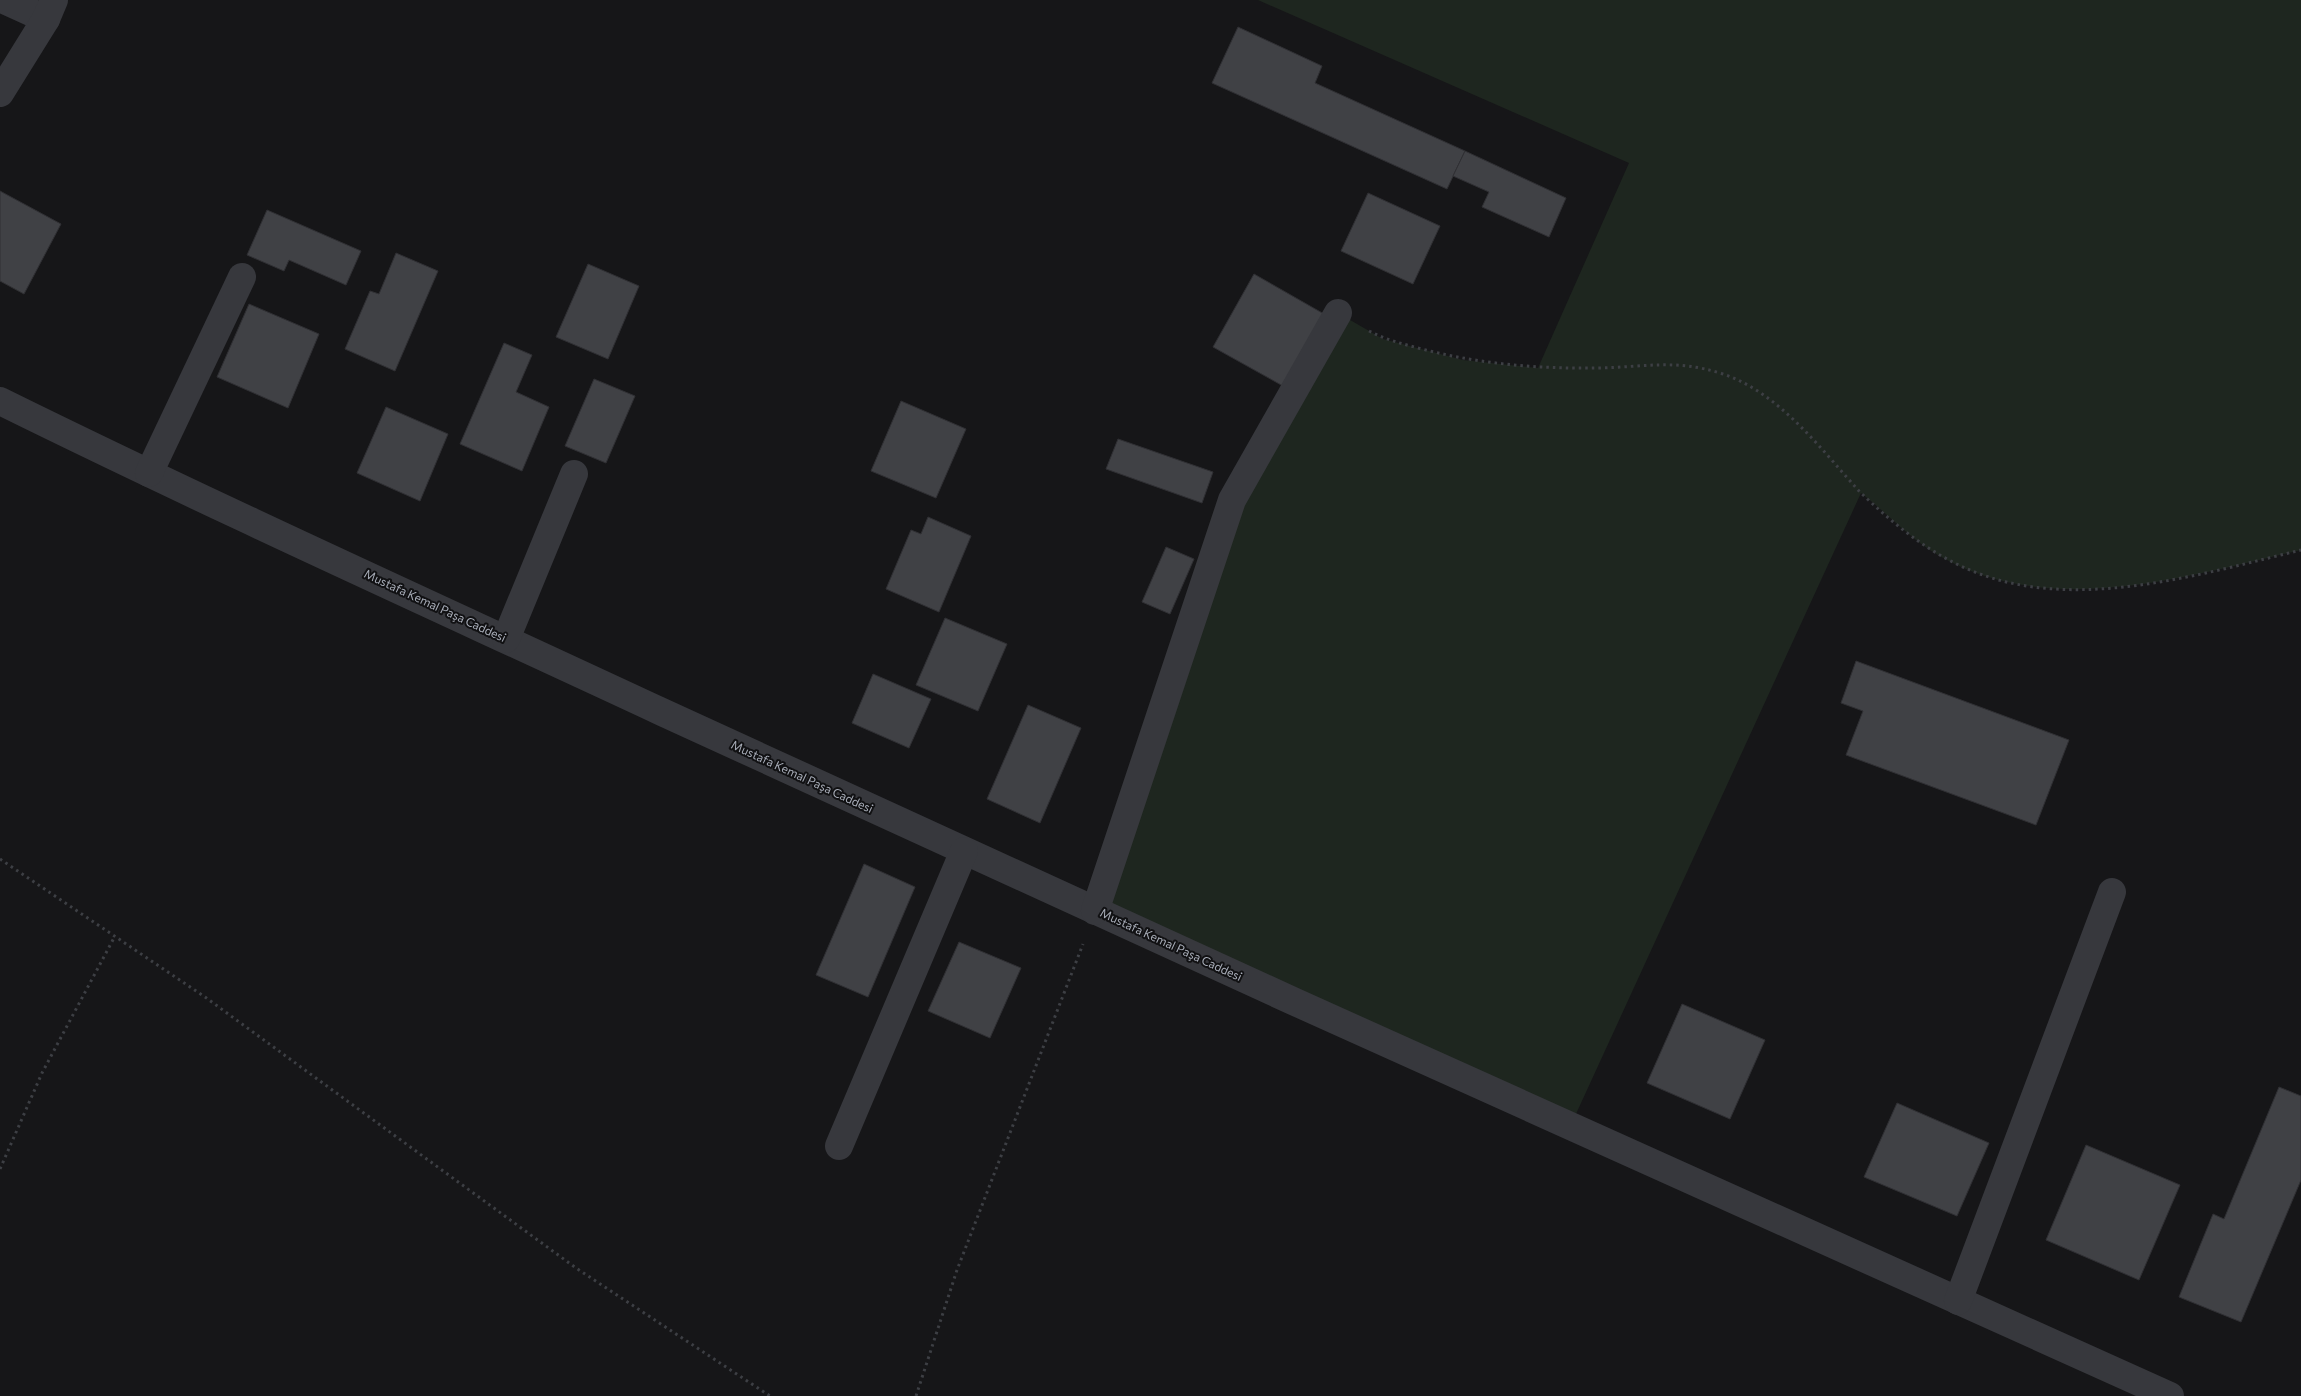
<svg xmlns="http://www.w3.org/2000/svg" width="2301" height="1396" font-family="Commissioner,sans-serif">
<rect width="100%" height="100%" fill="#161618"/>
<path fill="#1e261f" d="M 1258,0 L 2301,0 L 2301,550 C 2185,577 2049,620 1938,555 C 1909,538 1887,513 1861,493 L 1570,1127 L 1095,911 L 1232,500 L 1338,313 L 1383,339 L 1463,360 L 1538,368 L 1629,163 Z"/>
<g fill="#404145" stroke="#303034">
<path d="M 1238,27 L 1322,66 L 1315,83 L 1465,151 L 1447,189 L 1212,83 Z"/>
<path d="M 1465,151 L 1566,198 L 1549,237 L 1482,207 L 1489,192 L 1453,176 Z"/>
<path d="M 0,191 L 61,224 L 24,294 L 0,281 Z"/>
<path d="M 1368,193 L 1440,226 L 1413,284 L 1341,251 Z"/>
<path d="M 267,210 L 361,251 L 346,285 L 289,260 L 284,271 L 247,255 Z"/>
<path d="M 396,253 L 438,271 L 395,371 L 345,349 L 370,291 L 379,294 Z"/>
<path d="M 588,264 L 639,286 L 608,359 L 556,337 Z"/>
<path d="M 1254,274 L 1324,314 L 1283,386 L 1213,347 Z"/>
<path d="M 249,304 L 319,334 L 288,408 L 217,377 Z"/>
<path d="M 504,343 L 532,355 L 516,392 L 549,407 L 522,471 L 460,444 Z"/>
<path d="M 594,379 L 635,396 L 606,463 L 565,446 Z"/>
<path d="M 901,401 L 966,429 L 936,498 L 871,471 Z"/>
<path d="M 386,407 L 448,434 L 420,501 L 357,473 Z"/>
<path d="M 1118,439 L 1213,472 L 1202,503 L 1106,469 Z"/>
<path d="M 928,517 L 971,536 L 939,612 L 886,589 L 911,530 L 921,534 Z"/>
<path d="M 1166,547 L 1194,559 L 1170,614 L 1142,602 Z"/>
<path d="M 945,618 L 1007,644 L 978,711 L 916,685 Z"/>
<path d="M 1856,661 L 2069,740 L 2036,825 L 1846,755 L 1863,711 L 1841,703 Z"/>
<path d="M 873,674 L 931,699 L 909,748 L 852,723 Z"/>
<path d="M 1028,705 L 1081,728 L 1040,823 L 987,799 Z"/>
<path d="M 864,864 L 915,887 L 868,997 L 816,975 Z"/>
<path d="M 959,942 L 1021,968 L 990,1038 L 928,1011 Z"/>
<path d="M 1682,1004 L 1765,1040 L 1730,1119 L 1647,1083 Z"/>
<path d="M 2279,1087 L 2301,1096 L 2301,1180 L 2241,1322 L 2179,1297 L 2213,1214 L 2224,1219 Z"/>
<path d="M 1897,1103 L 1989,1143 L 1957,1216 L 1864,1177 Z"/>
<path d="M 2086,1145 L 2180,1185 L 2139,1280 L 2046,1240 Z"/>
</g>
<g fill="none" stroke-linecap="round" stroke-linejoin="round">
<g stroke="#3d3f44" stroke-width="3" stroke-dasharray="2.5 4" stroke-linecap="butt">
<path d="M 1369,331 C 1386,340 1403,344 1422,349 C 1480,364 1538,369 1599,368 C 1644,367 1675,359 1720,373 C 1778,391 1820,448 1859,491 C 1867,499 1876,507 1885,515 C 1913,539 1944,561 1980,574 C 2080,611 2202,574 2301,550"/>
<path d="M 0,859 L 205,997 L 576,1268 L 770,1396"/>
<path d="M 0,1169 L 42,1073 L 115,936"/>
<path d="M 916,1396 L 957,1270 L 1083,944"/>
</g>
<g stroke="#37383d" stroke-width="28">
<path d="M 4,0 L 46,19"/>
<path d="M 0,93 L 46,19 L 54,0"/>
<path d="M 0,401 C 219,509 441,609 662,712 C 1163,944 1666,1170 2170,1396"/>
<path d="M 149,473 L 242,277"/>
<path d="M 506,639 L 574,474"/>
<path d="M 1095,911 L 1232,500 L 1338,313"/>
<path d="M 839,1146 L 964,851"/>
<path d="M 1958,1301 L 2112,892"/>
</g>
</g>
<g text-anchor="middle" stroke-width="4" stroke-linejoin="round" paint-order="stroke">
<g font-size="12" fill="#a8adb8" stroke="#111113">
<text transform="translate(435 606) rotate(25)" y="4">Mustafa Kemal Paşa Caddesi</text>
<text transform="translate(802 777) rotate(25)" y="4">Mustafa Kemal Paşa Caddesi</text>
<text transform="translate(1171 945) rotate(25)" y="4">Mustafa Kemal Paşa Caddesi</text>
</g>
</g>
</svg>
